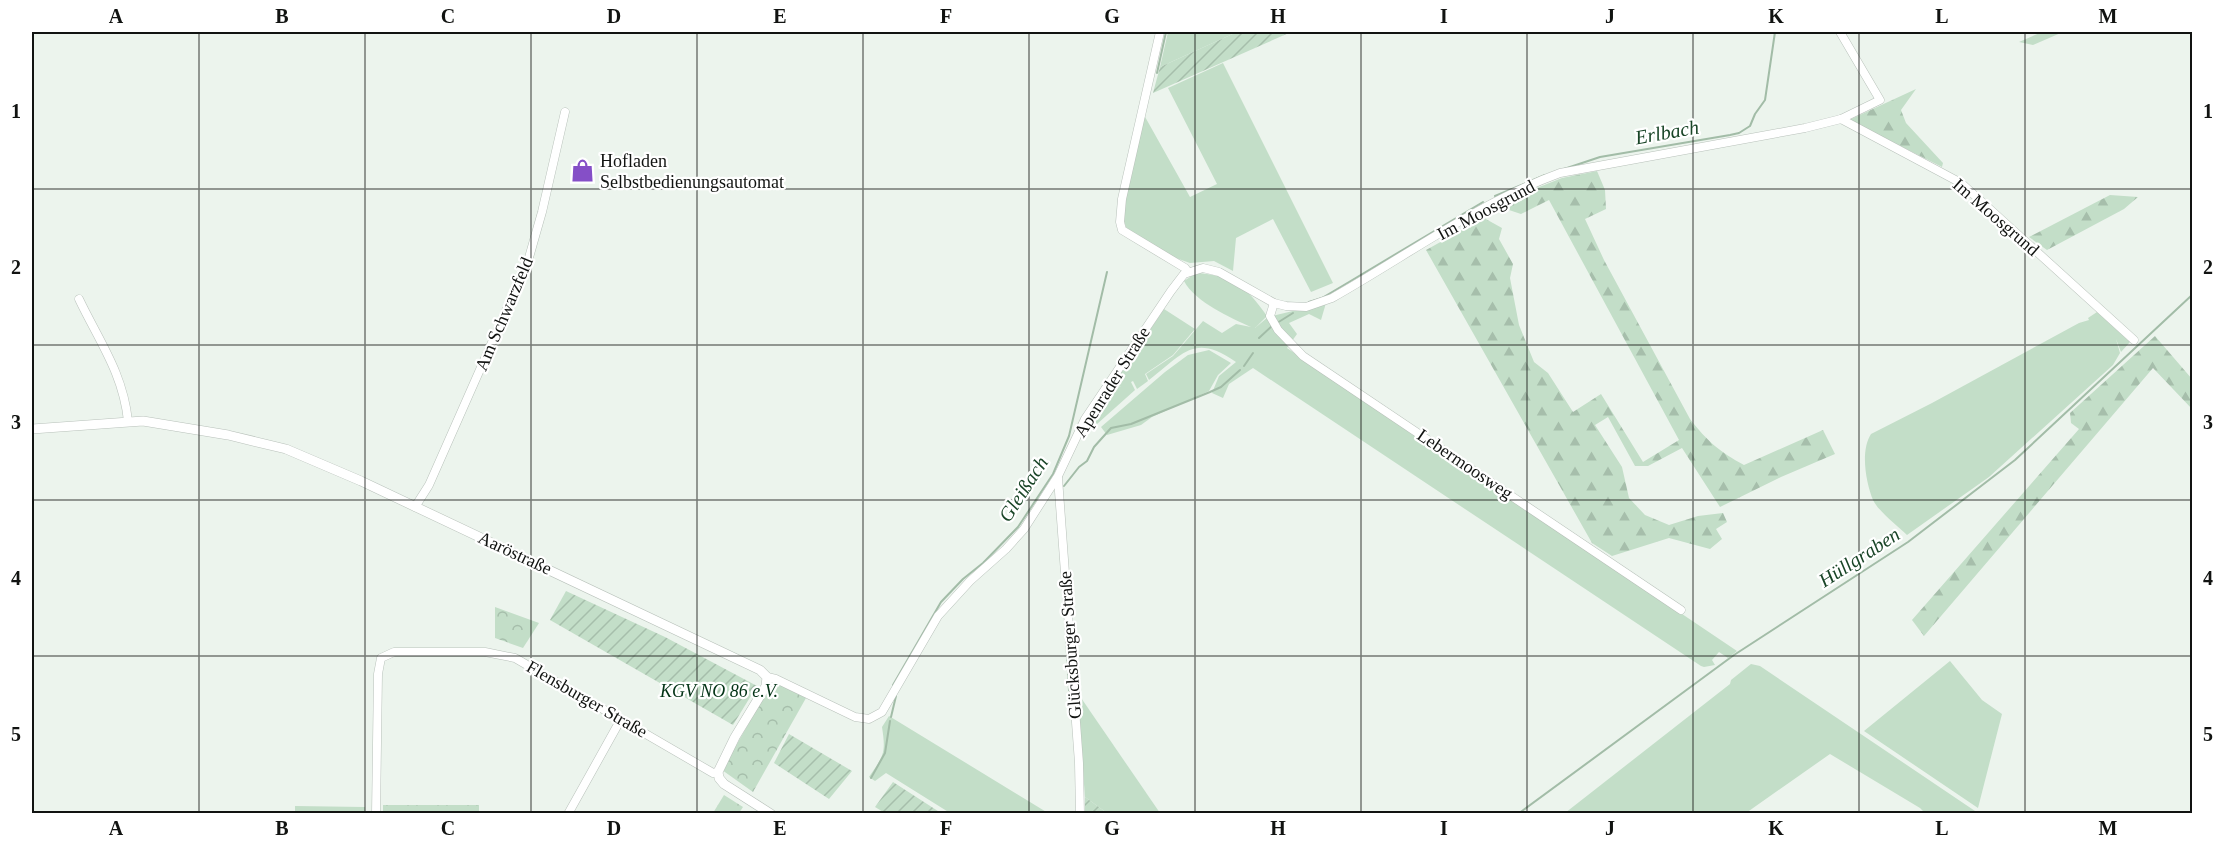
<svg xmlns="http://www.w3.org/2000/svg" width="2224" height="845" font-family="Georgia,serif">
<defs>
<pattern id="forest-firs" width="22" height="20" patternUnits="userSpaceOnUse" patternTransform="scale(1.5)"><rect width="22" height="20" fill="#c3dec8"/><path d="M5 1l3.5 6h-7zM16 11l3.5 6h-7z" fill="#a6beab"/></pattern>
<pattern id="park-crowns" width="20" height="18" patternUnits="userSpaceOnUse" patternTransform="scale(1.5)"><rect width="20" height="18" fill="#c3dec8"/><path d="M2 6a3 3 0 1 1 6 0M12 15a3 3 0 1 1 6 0" fill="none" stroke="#a6beab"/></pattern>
<pattern id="garden-furrows" width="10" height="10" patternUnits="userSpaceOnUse" patternTransform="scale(1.5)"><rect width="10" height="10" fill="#c3dec8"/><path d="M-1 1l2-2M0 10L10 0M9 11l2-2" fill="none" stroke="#a6beab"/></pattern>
</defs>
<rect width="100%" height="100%" fill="#ecf4ed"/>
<g fill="#c3dec8">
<path d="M 1168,32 L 1237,32 L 1160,67 Z"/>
<path d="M 2042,32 L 2063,32 L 2033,45 L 2019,42 Z"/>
<path d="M 1223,63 L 1333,283 L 1311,292 L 1273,219 L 1236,238 L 1233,271 L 1214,261 L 1190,263 L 1173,257 L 1127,230 L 1123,218 L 1124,203 L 1144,115 L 1190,197 L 1217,184 L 1168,88 Z"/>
<path d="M 1196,273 C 1232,275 1247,287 1267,316 L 1255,328 L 1268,317 L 1326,303 L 1321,320 L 1309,314 L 1289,323 L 1297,334 L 1287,348 L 1737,651 L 1728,658 L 1719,652 L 1712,660 L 1715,665 L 1704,667 L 1701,666 L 1253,368 L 1229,384 L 1223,398 L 1212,393 L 1219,376 L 1236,362 C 1194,333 1184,353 1149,380 L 1146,374 L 1173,356 L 1203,321 L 1222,333 L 1236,324 L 1251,327 C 1231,318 1195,302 1184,281 Z"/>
<path d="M 1164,309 L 1195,329 L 1173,355 L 1145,374 L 1148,381 L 1137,389 L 1133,381 L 1131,382 L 1135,390 L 1097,424 L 1091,415 L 1108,391 L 1121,386 L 1110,389 Z"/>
<path d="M 2097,312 L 2130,342 L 2121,352 L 2116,339 L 2120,353 L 2113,365 L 1989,477 L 1907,535 C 1898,526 1878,511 1873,500 C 1866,483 1860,451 1871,434 L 1932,403 L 2079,323 L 2089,320 L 2088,318 Z"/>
<path d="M 1209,350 L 1231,363 L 1218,375 L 1209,391 L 1152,417 L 1141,425 L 1107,435 L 1101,427 L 1165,372 L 1188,355 Z"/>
<path d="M 1950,661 L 1982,700 L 2002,714 L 1978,808 L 1864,731 Z"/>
<path d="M 1751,664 L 1760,666 L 1978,813 L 1925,813 L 1920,808 L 1830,754 L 1746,813 L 1565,813 L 1730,684 L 1731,680 Z"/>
<path d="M 1077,692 L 1160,813 L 1107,813 L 1085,797 Z"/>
<path d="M 889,716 L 1048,813 L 950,813 L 886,773 L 875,781 L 869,777 C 884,755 886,753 882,727 Z"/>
</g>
<g fill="url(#forest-firs)">
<path d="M 1916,89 L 1901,110 L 1906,123 L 1943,163 L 1942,167 L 1849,120 Z"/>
<path d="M 1597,171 L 1605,190 L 1606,209 L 1585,219 L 1604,260 L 1690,419 C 1707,441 1720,452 1744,465 L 1823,430 L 1835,454 L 1781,477 L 1720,507 L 1682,448 L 1648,466 L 1635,466 L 1608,417 L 1595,425 L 1622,467 L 1629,498 L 1645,515 L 1669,525 L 1698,516 L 1723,513 L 1727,522 L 1716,529 L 1722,539 L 1710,549 L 1669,538 L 1612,556 L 1592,543 L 1426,250 L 1484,218 L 1502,228 L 1499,239 L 1513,264 L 1510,278 L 1519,325 L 1534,362 L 1548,373 L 1573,412 L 1601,394 L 1643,462 L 1679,440 L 1549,200 L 1521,214 L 1494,205 L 1562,178 Z"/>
<path d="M 2110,195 L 2138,197 L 2124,209 L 2047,250 L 2029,237 Z"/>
<path d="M 2155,336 L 2192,379 L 2192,409 L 2153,368 L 1924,636 L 1912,620 L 2079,429 L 2071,423 L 2070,413 Z"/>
</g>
<g fill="url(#park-crowns)">
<path d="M 495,607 L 539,623 L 523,648 L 495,638 Z"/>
<path d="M 777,683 L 806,698 L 753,792 L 722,770 L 769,688 Z"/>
<path d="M 724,795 L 743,807 L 739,813 L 713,813 Z"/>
<rect x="383" y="805" width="96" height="8"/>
<path d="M 295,806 L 365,807 L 365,813 L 295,813 Z"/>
</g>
<g fill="url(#garden-furrows)">
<path d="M 1237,32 L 1291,32 L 1153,93 L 1160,67 Z"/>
<path d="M 566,591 L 665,637 L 757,686 L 733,725 L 550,620 Z"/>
<path d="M 789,734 L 852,771 L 829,799 L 774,763 Z"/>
<path d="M 893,782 L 941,813 L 885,813 L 875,807 Z"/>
<path d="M 1085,797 L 1107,813 L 1085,813 Z"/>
</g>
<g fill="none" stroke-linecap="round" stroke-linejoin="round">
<g stroke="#a2bca7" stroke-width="2">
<path d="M 1157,73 L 1166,32"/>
<path d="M 1564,169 L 1600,157 L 1730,135 L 1739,133 L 1750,126 L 1755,114 L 1765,100 L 1775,32"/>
<path d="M 1495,196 L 1545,175"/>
<path d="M 1309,302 L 1322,298 L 1349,282 L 1483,202"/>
<path d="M 1277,323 L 1293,313"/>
<path d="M 1259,338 L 1272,326"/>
<path d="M 1244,366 L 1253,353"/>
<path d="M 1064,486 L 1079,467 L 1087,461 L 1094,447 L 1111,428 L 1131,424 L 1210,392 L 1221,387 L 1240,370"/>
<path d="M 1066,636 L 1069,690"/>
<path d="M 893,685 L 941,602 L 963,579 L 983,563 L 1018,527 L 1053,474 L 1069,436 L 1107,272"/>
<path d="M 891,717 L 896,696"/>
<path d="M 871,778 L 885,753 L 890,721"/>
<path d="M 1518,814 L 1734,655 L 1908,542 L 2015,460 L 2192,295"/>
</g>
<defs>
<g id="minor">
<path d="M 1160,32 L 1122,199 L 1120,222 L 1122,230 L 1185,268 L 1188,272"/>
<path d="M 1841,119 L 1961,183 L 2134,340"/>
<path d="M 79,299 C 99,341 123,373 128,421"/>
<path d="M 1274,303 L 1270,316 L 1278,330 L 1303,356 L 1681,610"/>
<path d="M 1058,478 L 1079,763 L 1080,814"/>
<path d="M 415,507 L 429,485 L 528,261 L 542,212 L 565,112"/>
<path d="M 767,677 L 776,679 L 855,717 L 869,719 L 882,712 L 938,616 L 970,581 L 1006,549 L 1024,529 L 1058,476 L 1085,419 L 1171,291 L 1184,274 L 1203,268 L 1219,272 L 1274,303 L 1286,306 L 1306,307 L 1332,298 C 1408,255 1478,203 1560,173 L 1805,128 L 1841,119 L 1880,100 L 1840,32"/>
<path d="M 376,814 L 378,674 L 381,658 L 394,652 L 485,652 L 515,658 L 713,773 L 718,772"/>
<path d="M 568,814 L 621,719"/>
</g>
<path id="tertiary" d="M 32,429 L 143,421 L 228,435 L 286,449 L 361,481 L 760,670 L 767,677 L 766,686 L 735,737 L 718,772 L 719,778 L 724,784 L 771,814"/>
</defs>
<use href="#minor" stroke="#b8c1ba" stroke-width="9"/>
<use href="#tertiary" stroke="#b8c1ba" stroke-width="10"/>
<use href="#minor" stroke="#fff" stroke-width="8"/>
<use href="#tertiary" stroke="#fff" stroke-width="9"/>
</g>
<path fill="none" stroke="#111311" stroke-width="1.5" stroke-opacity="0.55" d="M 199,32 L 199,814M 365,32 L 365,814M 531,32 L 531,814M 697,32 L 697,814M 863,32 L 863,814M 1029,32 L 1029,814M 1195,32 L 1195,814M 1361,32 L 1361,814M 1527,32 L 1527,814M 1693,32 L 1693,814M 1859,32 L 1859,814M 2025,32 L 2025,814M 32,189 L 2192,189M 32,345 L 2192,345M 32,500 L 2192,500M 32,656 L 2192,656"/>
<defs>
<symbol id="shop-bare" viewBox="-9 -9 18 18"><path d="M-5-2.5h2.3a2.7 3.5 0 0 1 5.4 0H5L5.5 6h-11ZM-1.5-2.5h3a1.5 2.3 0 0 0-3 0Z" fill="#854fc7" stroke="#fff" stroke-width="2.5" paint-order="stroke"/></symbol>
</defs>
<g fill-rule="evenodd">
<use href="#shop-bare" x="566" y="154" width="33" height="33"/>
</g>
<g text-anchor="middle" stroke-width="4.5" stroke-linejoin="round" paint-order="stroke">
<g font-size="18" fill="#111311" stroke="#fff" text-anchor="start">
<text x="600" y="167">Hofladen<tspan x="600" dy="21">Selbstbedienungsautomat</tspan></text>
</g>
<g font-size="18" fill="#111311" stroke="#fff">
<text transform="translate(1486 210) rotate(-28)" y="6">Im Moosgrund</text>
<text transform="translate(1996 217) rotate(41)" y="6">Im Moosgrund</text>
<text transform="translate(504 314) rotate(-67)" y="6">Am Schwarzfeld</text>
<text transform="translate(1112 382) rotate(-58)" y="6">Apenrader Straße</text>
<text transform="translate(1465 464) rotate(34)" y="6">Lebermoosweg</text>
<text transform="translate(515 553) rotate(25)" y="6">Aaröstraße</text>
<text transform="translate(1070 645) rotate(-94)" y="6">Glücksburger Straße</text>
<text transform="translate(587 699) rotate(30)" y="6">Flensburger Straße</text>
</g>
<g font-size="18" font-style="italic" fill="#033316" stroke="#fff">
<text x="719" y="697">KGV NO 86 e.V.</text>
</g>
<g font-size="20" font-style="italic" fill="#194527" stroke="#fff">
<text transform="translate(1667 132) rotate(-10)" y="7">Erlbach</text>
<text transform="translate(1023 489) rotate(-57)" y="7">Gleißach</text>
<text transform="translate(1859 557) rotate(-33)" y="7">Hüllgraben</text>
</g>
</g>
<rect width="2224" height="845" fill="none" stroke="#ffffff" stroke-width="66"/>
<rect x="33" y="33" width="2158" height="779" fill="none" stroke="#111311" stroke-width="2"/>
<g font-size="20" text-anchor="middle" font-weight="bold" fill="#111311">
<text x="116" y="23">A</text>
<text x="282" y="23">B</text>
<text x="448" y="23">C</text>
<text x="614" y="23">D</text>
<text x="780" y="23">E</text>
<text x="946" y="23">F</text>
<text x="1112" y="23">G</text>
<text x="1278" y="23">H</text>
<text x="1444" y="23">I</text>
<text x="1610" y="23">J</text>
<text x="1776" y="23">K</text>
<text x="1942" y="23">L</text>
<text x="2108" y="23">M</text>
<text x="16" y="118">1</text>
<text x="2208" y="118">1</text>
<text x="16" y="274">2</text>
<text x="2208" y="274">2</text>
<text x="16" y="429">3</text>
<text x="2208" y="429">3</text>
<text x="16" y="585">4</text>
<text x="2208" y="585">4</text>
<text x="16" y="741">5</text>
<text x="2208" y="741">5</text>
<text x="116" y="835">A</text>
<text x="282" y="835">B</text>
<text x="448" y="835">C</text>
<text x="614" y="835">D</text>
<text x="780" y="835">E</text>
<text x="946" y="835">F</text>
<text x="1112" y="835">G</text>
<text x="1278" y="835">H</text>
<text x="1444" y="835">I</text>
<text x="1610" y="835">J</text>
<text x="1776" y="835">K</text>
<text x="1942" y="835">L</text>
<text x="2108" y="835">M</text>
</g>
</svg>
